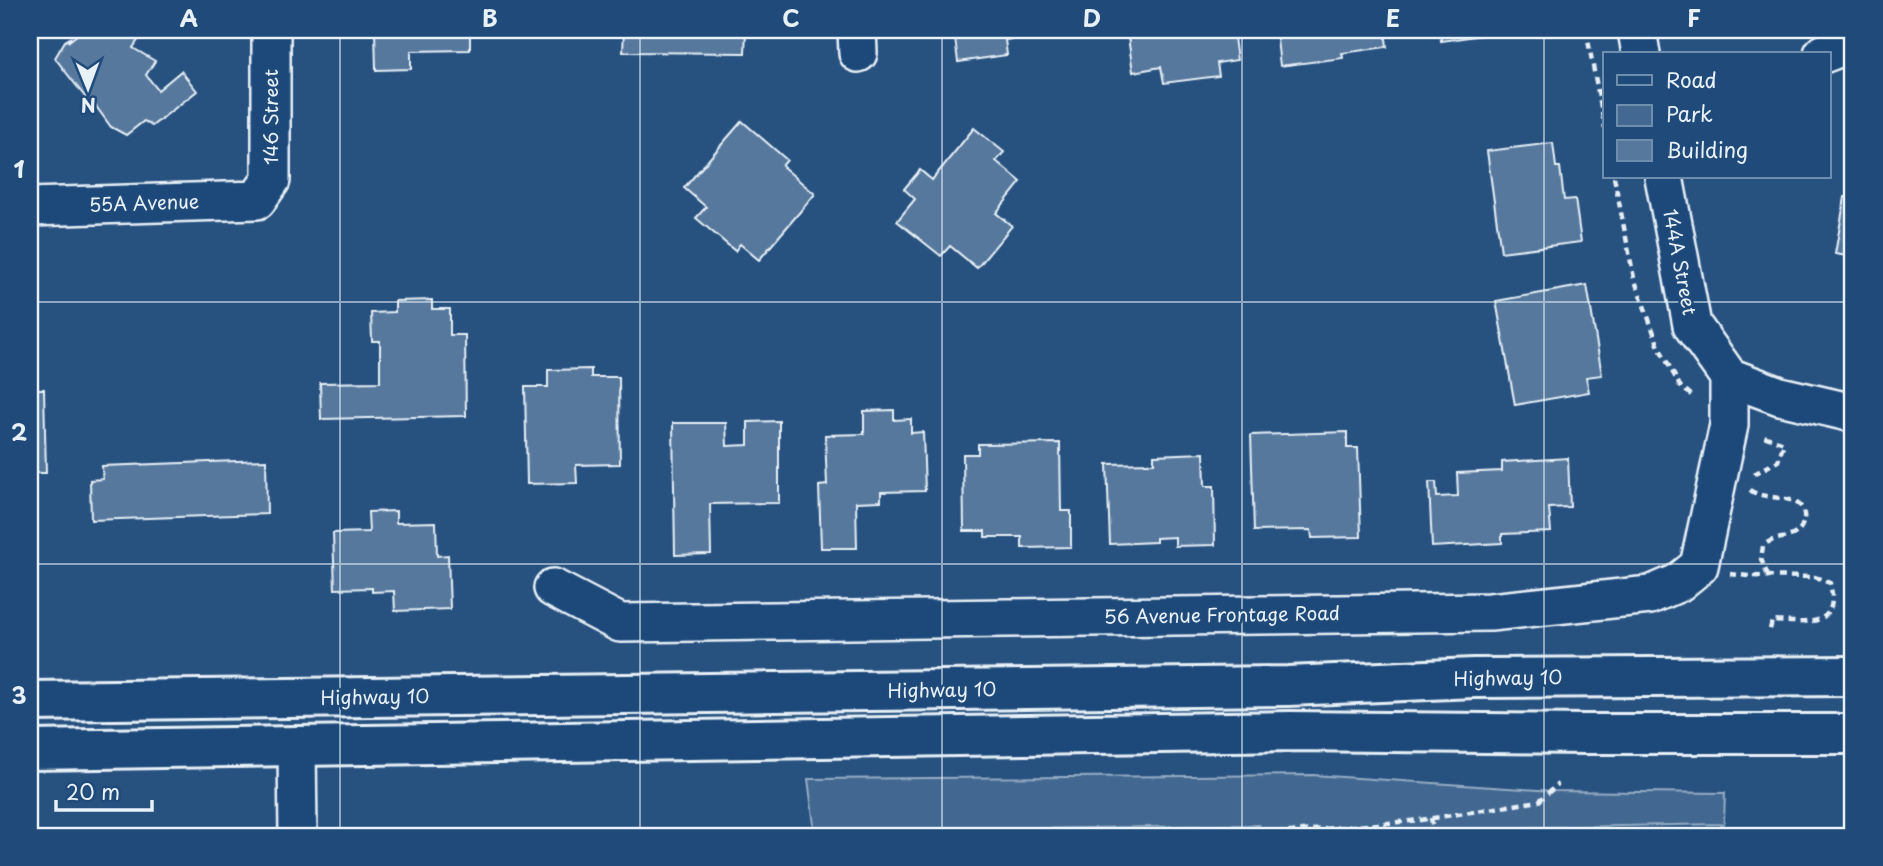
<svg xmlns="http://www.w3.org/2000/svg" width="1883" height="866" font-family="'Playpen Sans',sans-serif">
<rect width="100%" height="100%" fill="#27517f"/>
<filter id="ink" filterUnits="userSpaceOnUse"><feTurbulence type="fractalNoise" baseFrequency=".0143" numOctaves="2"/><feDisplacementMap in="SourceGraphic" scale="14" xChannelSelector="R" yChannelSelector="G"/><feConvolveMatrix kernelMatrix="1 2 1 2 8 2 1 2 1" color-interpolation-filters="sRGB"/></filter>
<g filter="url(#ink)">
<path fill="#436891" stroke="#96acc4" stroke-width="2" d="M 1313,775 L 1553,791 L 1725,793 L 1724,824 L 1517,828 L 1515,836 L 1251,836 L 1259,825 L 815,833 L 808,779 Z"/>
<g fill="#57789d" stroke="#e8f1f8" stroke-width="2">
<path d="M 83,30 L 127,30 L 140,37 L 133,48 L 155,61 L 146,75 L 158,90 L 181,71 L 197,91 L 152,126 L 144,121 L 126,135 L 111,127 L 95,105 L 89,102 L 55,58 L 65,41 L 70,38 L 68,42 Z"/>
<path d="M 375,30 L 470,30 L 470,50 L 411,51 L 411,69 L 376,70 Z"/>
<path d="M 624,30 L 746,30 L 745,53 L 623,52 Z"/>
<path d="M 954,30 L 1073,30 L 1074,35 L 1049,38 L 1048,34 L 1005,40 L 1007,55 L 958,62 Z"/>
<path d="M 1127,30 L 1233,30 L 1237,60 L 1217,63 L 1219,76 L 1164,83 L 1161,67 L 1133,72 Z"/>
<path d="M 1276,30 L 1385,30 L 1387,47 L 1342,53 L 1343,58 L 1280,66 Z"/>
<path d="M 1440,30 L 1516,30 L 1441,41 Z"/>
<path d="M 742,121 L 787,160 L 782,166 L 815,194 L 759,260 L 740,244 L 735,251 L 696,218 L 706,207 L 684,188 Z"/>
<path d="M 974,128 L 1004,152 L 996,161 L 1021,182 L 996,213 L 1012,226 L 977,268 L 950,246 L 941,256 L 897,221 L 915,199 L 904,189 L 920,170 L 932,180 Z"/>
<path d="M 1553,143 L 1556,167 L 1560,167 L 1564,200 L 1575,199 L 1581,242 L 1501,252 L 1487,151 Z"/>
<path d="M 1845,197 L 1853,198 L 1853,257 L 1835,254 Z"/>
<path d="M 1587,285 L 1602,375 L 1586,377 L 1589,392 L 1515,405 L 1496,301 Z"/>
<path d="M 432,300 L 432,309 L 450,309 L 450,335 L 465,335 L 466,416 L 321,419 L 320,383 L 380,382 L 380,341 L 372,341 L 371,313 L 395,312 L 395,301 Z"/>
<path d="M 591,369 L 591,377 L 619,377 L 620,464 L 576,465 L 577,483 L 527,484 L 525,387 L 548,387 L 548,370 Z"/>
<path d="M 30,389 L 44,389 L 46,473 L 30,473 Z"/>
<path d="M 894,410 L 894,420 L 911,419 L 911,433 L 923,432 L 925,491 L 881,492 L 881,501 L 856,502 L 857,548 L 821,548 L 819,486 L 827,485 L 825,435 L 864,434 L 864,411 Z"/>
<path d="M 779,421 L 779,503 L 710,504 L 711,554 L 675,555 L 673,423 L 726,423 L 727,446 L 748,445 L 748,422 Z"/>
<path d="M 1347,432 L 1347,448 L 1358,448 L 1361,537 L 1312,538 L 1311,530 L 1254,531 L 1251,435 Z"/>
<path d="M 1060,443 L 1061,511 L 1071,511 L 1071,547 L 1022,548 L 1022,537 L 985,537 L 985,531 L 964,531 L 963,454 L 978,454 L 978,444 Z"/>
<path d="M 1204,453 L 1205,486 L 1214,486 L 1215,545 L 1175,546 L 1175,537 L 1156,538 L 1156,542 L 1110,544 L 1107,464 L 1154,463 L 1154,455 Z"/>
<path d="M 1568,458 L 1570,507 L 1549,508 L 1551,532 L 1502,534 L 1502,543 L 1432,547 L 1429,482 L 1436,482 L 1437,497 L 1458,496 L 1457,473 L 1502,471 L 1502,462 Z"/>
<path d="M 266,460 L 267,514 L 91,520 L 90,480 L 103,479 L 102,466 Z"/>
<path d="M 396,511 L 396,523 L 436,522 L 437,556 L 448,555 L 450,609 L 395,611 L 394,591 L 372,592 L 372,588 L 335,589 L 333,533 L 369,532 L 368,512 Z"/>
</g>
<g fill="none" stroke-linecap="round" stroke-linejoin="round">
<defs>
<g id="minor">
<path d="M 857,30 L 858,53"/>
<path d="M 1637,30 L 1641,54"/>
<path d="M 1823,54 L 1836,49 L 1853,32"/>
<path d="M 1664,177 L 1692,325 L 1729,377"/>
<path d="M 30,207 L 257,200 L 271,180 L 271,30"/>
<path d="M 1729,377 L 1780,396 L 1853,413"/>
<path d="M 553,588 L 620,623 L 1490,612 L 1650,595 L 1678,583 L 1699,566 L 1729,425 L 1729,377"/>
<path d="M 297,746 L 298,836"/>
</g>
<g id="trunk">
<path d="M 30,701 L 1288,686 L 1474,678 L 1853,676"/>
<path d="M 30,750 L 1290,731 L 1585,734 L 1853,734"/>
</g>
</defs>
<use href="#minor" stroke="#e8f1f8" stroke-width="42"/>
<use href="#trunk" stroke="#e8f1f8" stroke-width="44"/>
<g stroke="#e8f1f8" stroke-width="4.5" stroke-dasharray="7 5" stroke-linecap="butt">
<path d="M 1586,30 L 1605,128"/>
<path d="M 1614,177 L 1634,278 L 1659,347 L 1680,386 L 1695,398"/>
<path d="M 1754,474 L 1778,461 L 1784,443 L 1760,435"/>
<path d="M 1750,490 C 1765,502 1801,492 1804,514 C 1805,520 1802,527 1799,530 C 1790,541 1774,535 1763,546 L 1761,559 L 1768,576"/>
<path d="M 1730,574 L 1748,576 L 1815,577 L 1830,583 C 1841,630 1804,622 1772,621 L 1769,634"/>
<path d="M 1431,818 L 1434,836"/>
<path d="M 1278,836 L 1280,833 L 1421,820 L 1539,801 L 1558,784"/>
</g>
<use href="#minor" stroke="#1f4a7a" stroke-width="37"/>
<use href="#trunk" stroke="#1f4a7a" stroke-width="38"/>
</g>
</g>
<path fill="none" stroke="#e8f1f8" stroke-width="2" stroke-opacity="0.55" d="M 340,30 L 340,836M 640,30 L 640,836M 942,30 L 942,836M 1242,30 L 1242,836M 1544,30 L 1544,836M 30,302 L 1853,302M 30,564 L 1853,564"/>
<g text-anchor="middle" stroke-width="5" stroke-linejoin="round" paint-order="stroke">
<g font-size="19" fill="#e8f1f8" stroke="#1f4a7a">
<text transform="translate(271 117) rotate(-90)" y="7">146 Street</text>
<text transform="translate(144 203) rotate(-2)" y="7">55A Avenue</text>
<text transform="translate(1680 262) rotate(79)" y="7">144A Street</text>
<text transform="translate(1222 615) rotate(-1)" y="7">56 Avenue Frontage Road</text>
<text transform="translate(1508 678) rotate(-1)" y="7">Highway 10</text>
<text transform="translate(942 690) rotate(-1)" y="7">Highway 10</text>
<text transform="translate(375 697) rotate(-1)" y="7">Highway 10</text>
</g>
</g>
<rect width="1883" height="866" fill="none" stroke="#1f4a7a" stroke-width="77"/>
<rect x="1603" y="52" width="228" height="126" fill="#1f4a7a" stroke="#6f8dac" stroke-width="2"/>
<rect x="1617" y="75" width="35" height="10" fill="#1f4a7a" stroke="#6f8dac" stroke-width="2"/>
<text x="1666" y="88" font-size="21" fill="#e8f1f8">Road</text>
<rect x="1617" y="105" width="35" height="21" fill="#436891" stroke="#6f8dac" stroke-width="2"/>
<text x="1666" y="122" font-size="21" fill="#e8f1f8">Park</text>
<rect x="1617" y="140" width="35" height="21" fill="#57789d" stroke="#6f8dac" stroke-width="2"/>
<text x="1666" y="158" font-size="21" fill="#e8f1f8">Building</text>
<g transform="translate(88 88) rotate(179)" stroke="#1f4a7a" stroke-width="5" paint-order="stroke">
<path d="M0-5L12 26L0 18L-12 26Z" fill="#e8f1f8"/>
<text y="-10" font-size="19" font-weight="bold" text-anchor="middle" fill="#e8f1f8">N</text>
</g>
<path d="M56 800v10h96v-10" fill="none" stroke="#e8f1f8" stroke-width="3.5"/>
<text x="66" y="800" font-size="21" fill="#e8f1f8" stroke="#1f4a7a" stroke-width="5" paint-order="stroke">20 m</text>
<rect x="38" y="38" width="1806" height="790" fill="none" stroke="#e8f1f8" stroke-width="2.5"/>
<g font-size="23" text-anchor="middle" font-weight="bold" fill="#e8f1f8">
<text x="189" y="27">A</text>
<text x="490" y="27">B</text>
<text x="791" y="27">C</text>
<text x="1092" y="27">D</text>
<text x="1393" y="27">E</text>
<text x="1694" y="27">F</text>
<text x="19" y="178">1</text>
<text x="19" y="441">2</text>
<text x="19" y="704">3</text>
</g>
</svg>
